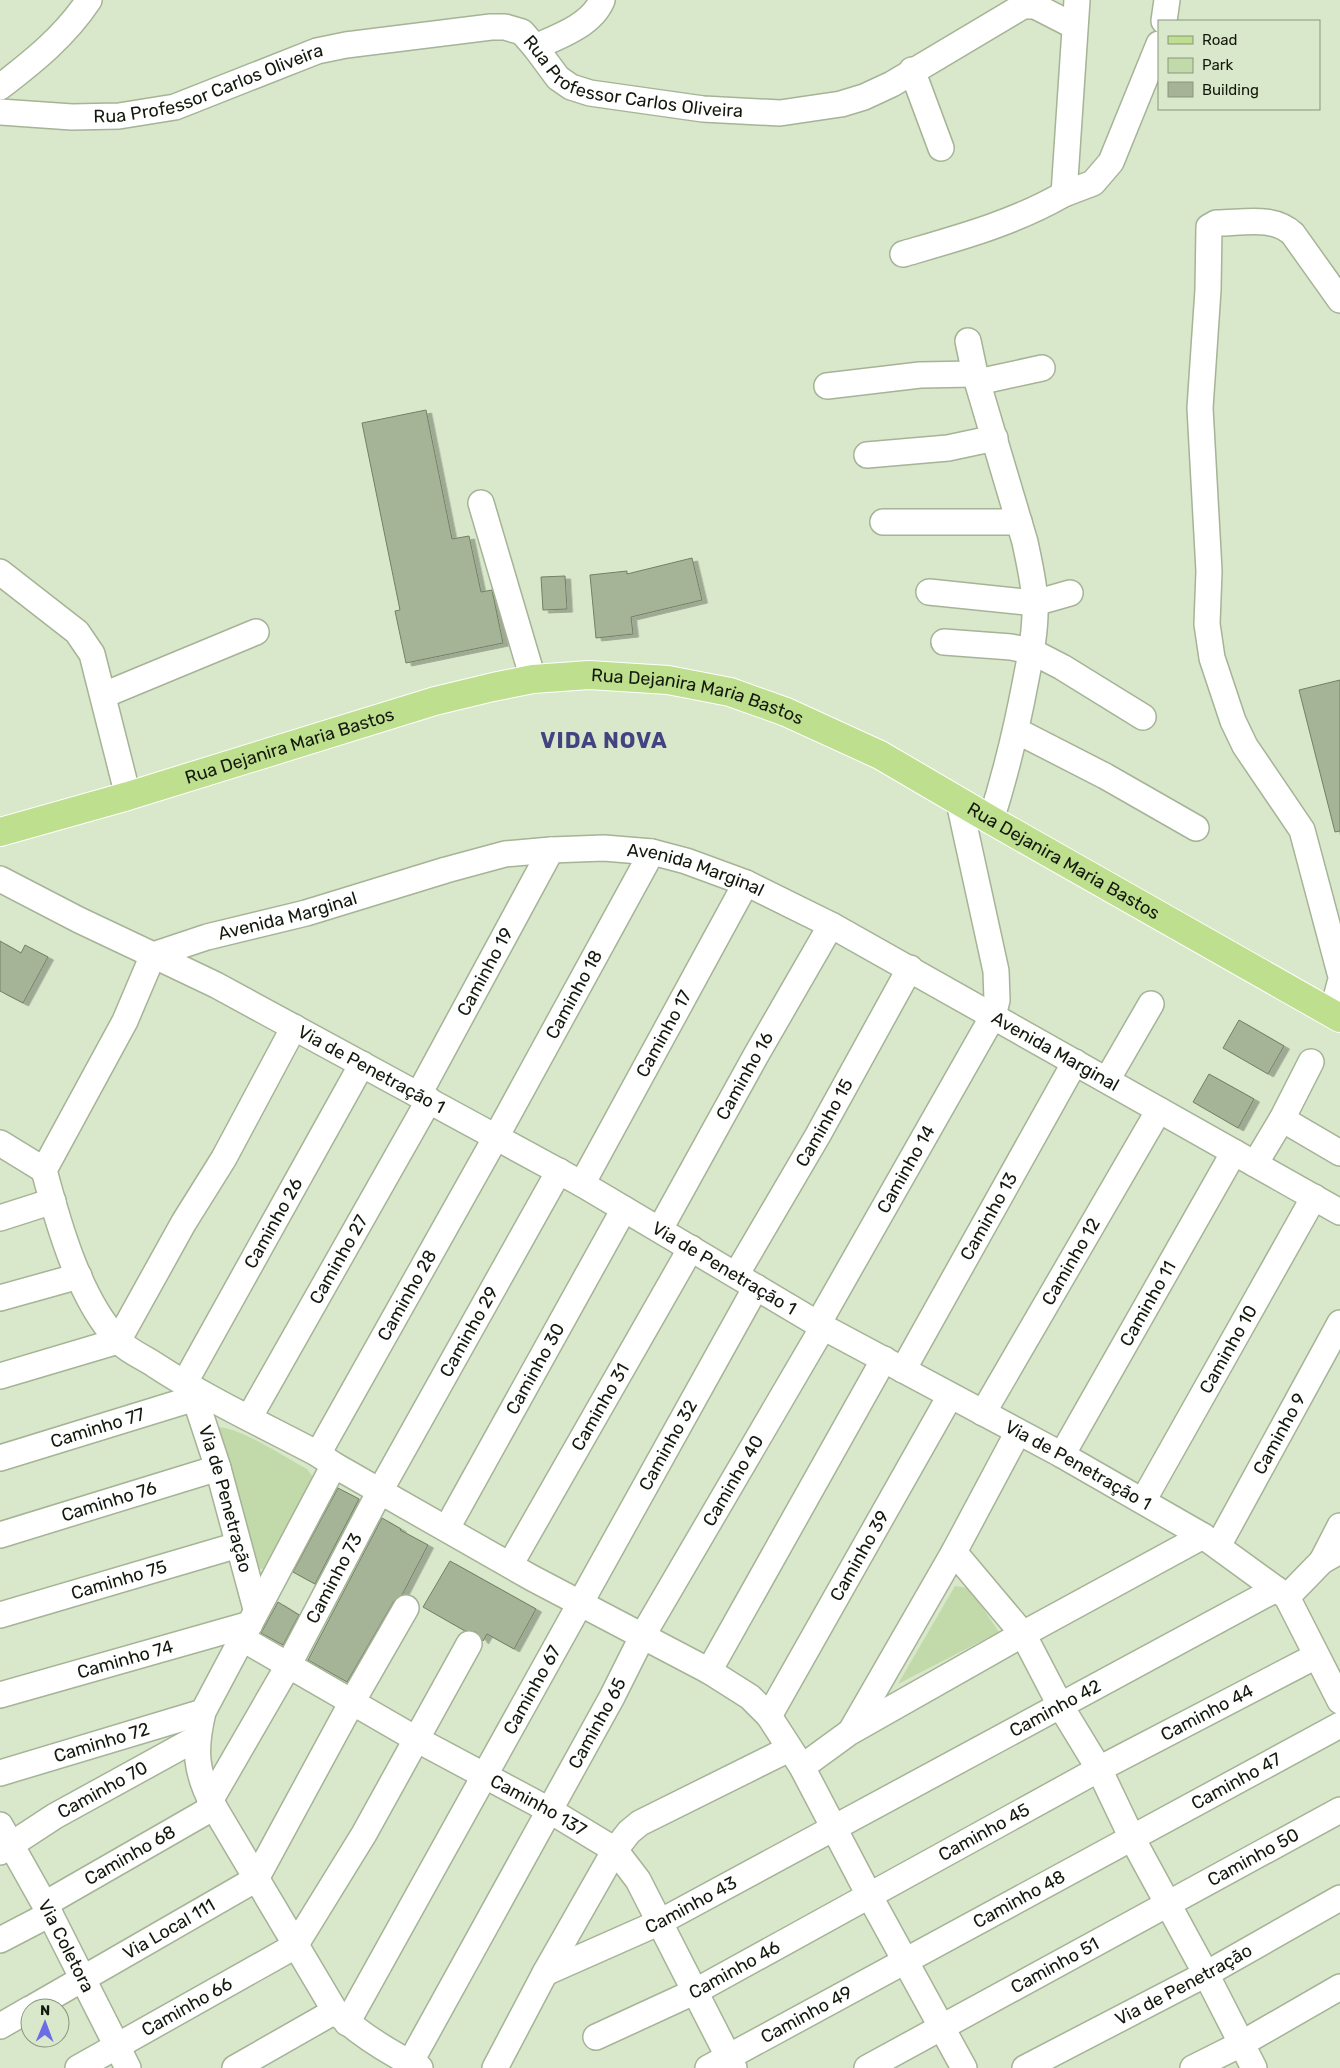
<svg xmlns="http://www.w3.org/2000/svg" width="1340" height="2068" font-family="Rubik,sans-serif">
<defs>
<filter id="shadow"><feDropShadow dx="5.5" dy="3" stdDeviation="0" flood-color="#0004"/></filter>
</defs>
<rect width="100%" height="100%" fill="#d9e8ca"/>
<g fill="#c2daa9">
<path d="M 216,1427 C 241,1427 284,1457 307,1469 L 313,1477 L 263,1569 L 254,1568 Z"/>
<path d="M 955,1586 L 969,1588 L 999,1632 L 898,1684 Z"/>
</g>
<g fill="#a5b396" stroke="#728064" filter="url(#shadow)">
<path d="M 426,410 L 452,539 L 469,536 L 481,592 L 492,590 L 503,643 L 406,663 L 395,611 L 400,610 L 362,423 Z"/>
<path d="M 692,558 L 702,600 L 631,617 L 633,634 L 596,638 L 590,575 L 627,571 L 627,574 Z"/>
<path d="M 565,576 L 567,609 L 543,610 L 541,577 Z"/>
<path d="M 1340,680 L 1340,831 L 1335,832 L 1299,690 Z"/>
<path d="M 0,941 L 21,953 L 25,945 L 48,957 L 23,1003 L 0,991 Z"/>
<path d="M 1239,1020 L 1284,1046 L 1268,1074 L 1223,1048 Z"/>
<path d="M 1209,1074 L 1254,1099 L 1238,1128 L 1193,1102 Z"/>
<path d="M 338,1488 L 359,1499 L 315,1584 L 293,1572 Z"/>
<path d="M 382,1518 L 401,1529 L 400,1530 L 428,1545 L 402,1595 L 394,1601 L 347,1682 L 308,1660 Z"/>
<path d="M 450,1561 L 536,1609 L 514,1649 L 487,1634 L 483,1641 L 476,1632 L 465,1631 L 423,1607 Z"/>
<path d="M 278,1602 L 299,1615 L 283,1645 L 261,1633 Z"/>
</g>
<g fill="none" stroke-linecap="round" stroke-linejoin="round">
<defs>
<g id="minor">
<path d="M 1164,21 L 1167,0"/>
<path d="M 535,47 C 558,37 592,25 602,0"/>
<path d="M 912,70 L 941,148"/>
<path d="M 0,87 C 34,61 65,36 89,0"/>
<path id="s1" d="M 0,112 L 72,117 L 119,116 L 175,107 L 317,51 L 346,45 L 491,27 L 505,27 L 522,32 L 535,47 L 558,78 L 571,87 L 590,93 L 703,109 L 780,113 L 841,104 L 864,97 L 892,84 L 1023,6 L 1035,6 L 1074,26"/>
<path d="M 1064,194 L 1093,183 L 1111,162 L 1159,44"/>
<path d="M 903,254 C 958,238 1014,223 1064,194 L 1077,0"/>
<path d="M 1340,300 L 1293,234 C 1273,215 1243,223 1216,223 L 1209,227 L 1208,290 L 1200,408 L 1209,571 L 1207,624 L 1212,658 L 1233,721 L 1245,746 L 1302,830 L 1340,973"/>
<path d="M 968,341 L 975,374 L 1025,542 C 1029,562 1034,582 1035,602 C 1036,628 1031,654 1026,679 C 1017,727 1006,773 991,820"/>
<path d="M 978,382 L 1042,368"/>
<path d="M 827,386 L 920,375 L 975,374"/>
<path d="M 867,455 L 948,448 L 995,438"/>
<path d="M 481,503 L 533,679"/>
<path d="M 883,522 L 1019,522"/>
<path d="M 0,572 L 77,632 L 92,654 L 128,796"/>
<path d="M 929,592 L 1035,603 L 1070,593"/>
<path d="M 944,642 L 1011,647 L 1031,651 L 1062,667 L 1143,717"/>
<path d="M 104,695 L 256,632"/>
<path d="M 1017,731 L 1105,776 L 1196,828"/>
<path id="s2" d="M 0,879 L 79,920 L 153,955 L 207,937 L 306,913 L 446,870 L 505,854 L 551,850 L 604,848 L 652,852 L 686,861 L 746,883 L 831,925 L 1340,1212"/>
<path d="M 1332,1013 L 1340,983"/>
<path d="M 1107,1080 L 1151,1004"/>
<path id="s3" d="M 419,1094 L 551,850"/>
<path d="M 1282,1119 L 1340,1153"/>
<path d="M 0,1143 L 44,1170"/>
<path d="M 1255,1164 L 1282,1119 L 1311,1062"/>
<path id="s4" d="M 582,1184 L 746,883"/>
<path d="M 0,1218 L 53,1201"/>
<path id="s5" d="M 660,1229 L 755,1057 L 831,925"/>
<path id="s6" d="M 736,1275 L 818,1135 L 910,968"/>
<path d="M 0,1298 L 79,1276"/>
<path id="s7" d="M 818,1324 L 993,1016 L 997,1000 L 996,971 L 959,802"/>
<path id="s8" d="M 903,1370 L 1075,1062"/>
<path d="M 0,1376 L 118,1341 L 184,1222 L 224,1158 L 294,1027"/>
<path id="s9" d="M 184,1384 L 362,1064"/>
<path id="s10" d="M 192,1389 L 218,1468 L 256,1609"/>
<path id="s11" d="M 983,1413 L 1159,1110"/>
<path id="s12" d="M 249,1418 L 429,1100"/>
<path id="s13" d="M 318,1454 L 496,1137 L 652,852"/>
<path id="s14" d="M 1062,1455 L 1234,1152"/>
<path id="s15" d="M 0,1458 L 195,1398"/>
<path d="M 334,1465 L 203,1712 C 194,1750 195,1771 214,1807 L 335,2011 C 359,2034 390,2053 420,2068"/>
<path id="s16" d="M 1143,1501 L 1314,1197"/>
<path id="s17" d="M 447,1528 L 624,1209"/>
<path id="s18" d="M 0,1535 L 218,1468"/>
<path id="s19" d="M 1218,1546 L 1340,1323"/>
<path d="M 954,1552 L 1023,1634 L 1060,1705 L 1099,1769 L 1132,1838 L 1206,1974 L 1254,2068"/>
<path d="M 1322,1561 L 1340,1526"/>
<path id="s20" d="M 510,1565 L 691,1248"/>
<path d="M 1287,1597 L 1322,1561 L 1340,1551"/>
<path id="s21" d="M 0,1615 L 238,1545"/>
<path id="s22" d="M 243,1639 L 416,1739 L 549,1810 L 615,1850 L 638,1880 L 734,2068"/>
<path d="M 709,1671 L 884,1359"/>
<path id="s23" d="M 0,1695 L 250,1624"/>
<path id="s24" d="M 769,1716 L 950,1396"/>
<path d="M 851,1731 L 954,1552 L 1018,1432"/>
<path d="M 802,1767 L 850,1732 L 1023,1634 L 1203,1536"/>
<path id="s25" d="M 0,1773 L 203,1712"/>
<path id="s26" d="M 210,1801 L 288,1666 L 380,1491 L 559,1171"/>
<path id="s27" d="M 0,1825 L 50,1914 L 128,2068"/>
<path id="s28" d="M 0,1852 L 55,1816 L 197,1738"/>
<path id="s29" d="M 45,1904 L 214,1807"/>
<path d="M 0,1940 L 50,1914"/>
<path id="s30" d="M 545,1973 L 658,1923 L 1276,1589"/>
<path id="s31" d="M 32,2008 L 256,1879 L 352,1702 L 406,1608"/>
<path id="s32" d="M 347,2023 L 756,1287"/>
<path d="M 0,2026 L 30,2009"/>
<path id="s33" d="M 596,2037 L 696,1991 L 1099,1769 L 1316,1656"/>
<path id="s34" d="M 410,2063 L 612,1697 L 643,1635 L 823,1327"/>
<path id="s35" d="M 78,2068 L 295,1946 L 364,1834 L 469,1644"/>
<path d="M 235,2068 L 335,2011"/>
<path d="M 495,2068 L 545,1973 L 615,1850 L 629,1832 L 640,1823 L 789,1749"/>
<path id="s36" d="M 708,2068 L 1340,1725"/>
<path id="s37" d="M 867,2068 L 1340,1810"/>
<path id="s38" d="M 964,2068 L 869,1895 L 802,1767 L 769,1716 L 750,1697 L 709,1671 L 532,1578 L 334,1465 L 318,1454 C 263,1425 207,1399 155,1365 C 143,1357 126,1350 117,1339 C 79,1298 58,1223 44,1170 L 125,1021 L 153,955 L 216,985 L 582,1184 L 823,1327 L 1062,1455 L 1203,1536 L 1287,1597 L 1340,1701"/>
<path id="s39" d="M 1025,2068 L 1206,1974 L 1340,1898"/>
<path d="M 1193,2068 L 1241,2044 L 1340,1987"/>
</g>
<g id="major">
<path id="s40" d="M 0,832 L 128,796 L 435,701 L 493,687 L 533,679 L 589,675 L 668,680 L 730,692 L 786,712 L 880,755 L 991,820 L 1340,1018"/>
</g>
</defs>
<use href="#minor" stroke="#a5b396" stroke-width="28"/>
<use href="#major" stroke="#fff" stroke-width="30"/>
<use href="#minor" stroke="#fff" stroke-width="25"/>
<use href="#major" stroke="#bedf8e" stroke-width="28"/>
</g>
<g text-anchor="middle" stroke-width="4.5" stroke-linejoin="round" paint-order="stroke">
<g font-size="18" fill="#14190e" stroke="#d9e8ca">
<text dy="6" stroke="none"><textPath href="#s1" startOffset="664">Rua Professor Carlos Oliveira</textPath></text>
<text dy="6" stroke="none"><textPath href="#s1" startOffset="214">Rua Professor Carlos Oliveira</textPath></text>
<text dy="6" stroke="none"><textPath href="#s40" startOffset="722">Rua Dejanira Maria Bastos</textPath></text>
<text dy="6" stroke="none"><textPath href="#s40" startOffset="302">Rua Dejanira Maria Bastos</textPath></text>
<text dy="6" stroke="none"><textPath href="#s40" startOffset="1128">Rua Dejanira Maria Bastos</textPath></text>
<text dy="6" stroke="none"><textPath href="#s2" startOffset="731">Avenida Marginal</textPath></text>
<text dy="6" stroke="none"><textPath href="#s2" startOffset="311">Avenida Marginal</textPath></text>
<text dy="6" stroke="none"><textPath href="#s3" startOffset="139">Caminho 19</textPath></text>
<text dy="6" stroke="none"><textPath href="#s13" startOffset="526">Caminho 18</textPath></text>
<text dy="6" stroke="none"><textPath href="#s4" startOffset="171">Caminho 17</textPath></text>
<text dy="6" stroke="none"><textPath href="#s2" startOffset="1136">Avenida Marginal</textPath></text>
<text dy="6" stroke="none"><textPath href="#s38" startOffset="1831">Via de Penetração 1</textPath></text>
<text dy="6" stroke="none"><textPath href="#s5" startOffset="175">Caminho 16</textPath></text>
<text dy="6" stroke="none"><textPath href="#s6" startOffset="176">Caminho 15</textPath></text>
<text dy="6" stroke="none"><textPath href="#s7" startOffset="178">Caminho 14</textPath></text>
<text dy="6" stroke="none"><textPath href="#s8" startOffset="176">Caminho 13</textPath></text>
<text dy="6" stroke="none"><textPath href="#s9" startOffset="184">Caminho 26</textPath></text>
<text dy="6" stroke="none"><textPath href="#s12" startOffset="182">Caminho 27</textPath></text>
<text dy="6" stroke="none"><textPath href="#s11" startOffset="175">Caminho 12</textPath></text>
<text dy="6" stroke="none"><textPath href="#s38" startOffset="2236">Via de Penetração 1</textPath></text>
<text dy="6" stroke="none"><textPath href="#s13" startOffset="182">Caminho 28</textPath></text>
<text dy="6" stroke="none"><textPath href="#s14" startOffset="174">Caminho 11</textPath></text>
<text dy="6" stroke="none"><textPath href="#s26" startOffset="536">Caminho 29</textPath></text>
<text dy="6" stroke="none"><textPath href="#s16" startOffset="174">Caminho 10</textPath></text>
<text dy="6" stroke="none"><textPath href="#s17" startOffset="182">Caminho 30</textPath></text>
<text dy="6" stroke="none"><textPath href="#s20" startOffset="182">Caminho 31</textPath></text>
<text dy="6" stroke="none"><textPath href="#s15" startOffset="102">Caminho 77</textPath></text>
<text dy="6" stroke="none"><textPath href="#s19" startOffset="128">Caminho 9</textPath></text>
<text dy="6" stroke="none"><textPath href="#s32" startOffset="661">Caminho 32</textPath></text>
<text dy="6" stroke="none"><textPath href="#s38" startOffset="2641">Via de Penetração 1</textPath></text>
<text dy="6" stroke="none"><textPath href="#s34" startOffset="666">Caminho 40</textPath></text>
<text dy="6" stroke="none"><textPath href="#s10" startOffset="115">Via de Penetração</textPath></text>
<text dy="6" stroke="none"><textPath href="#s18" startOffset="114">Caminho 76</textPath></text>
<text dy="6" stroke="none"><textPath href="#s24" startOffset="184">Caminho 39</textPath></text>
<text dy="6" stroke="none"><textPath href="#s26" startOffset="255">Caminho 73</textPath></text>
<text dy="6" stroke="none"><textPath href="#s21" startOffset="124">Caminho 75</textPath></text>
<text dy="6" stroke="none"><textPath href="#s23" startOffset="130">Caminho 74</textPath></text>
<text dy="6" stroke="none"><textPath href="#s32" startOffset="381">Caminho 67</textPath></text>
<text dy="6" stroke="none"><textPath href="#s30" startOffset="575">Caminho 42</textPath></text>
<text dy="6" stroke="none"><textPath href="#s33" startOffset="692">Caminho 44</textPath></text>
<text dy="6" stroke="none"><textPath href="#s34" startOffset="388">Caminho 65</textPath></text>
<text dy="6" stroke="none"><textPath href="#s25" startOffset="106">Caminho 72</textPath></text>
<text dy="6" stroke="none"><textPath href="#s36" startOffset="601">Caminho 47</textPath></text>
<text dy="6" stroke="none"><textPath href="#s28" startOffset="120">Caminho 70</textPath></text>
<text dy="6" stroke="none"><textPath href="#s22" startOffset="339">Caminho 137</textPath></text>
<text dy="6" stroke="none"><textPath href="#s33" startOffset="439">Caminho 45</textPath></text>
<text dy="6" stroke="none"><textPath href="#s29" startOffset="98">Caminho 68</textPath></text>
<text dy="6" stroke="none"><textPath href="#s37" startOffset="440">Caminho 50</textPath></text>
<text dy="6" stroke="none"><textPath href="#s36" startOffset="354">Caminho 48</textPath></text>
<text dy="6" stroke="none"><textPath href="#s30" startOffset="161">Caminho 43</textPath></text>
<text dy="6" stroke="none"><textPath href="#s31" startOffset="158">Via Local 111</textPath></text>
<text dy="6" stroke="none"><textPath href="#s27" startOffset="138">Via Coletora</textPath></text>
<text dy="6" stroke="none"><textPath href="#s37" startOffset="214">Caminho 51</textPath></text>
<text dy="6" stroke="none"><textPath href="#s33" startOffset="154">Caminho 46</textPath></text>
<text dy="6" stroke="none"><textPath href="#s39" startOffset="179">Via de Penetração</textPath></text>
<text dy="6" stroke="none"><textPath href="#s35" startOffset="125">Caminho 66</textPath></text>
<text dy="6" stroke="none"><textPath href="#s36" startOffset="112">Caminho 49</textPath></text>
</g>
<g font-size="22" font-weight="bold" letter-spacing="1" fill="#414480" stroke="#d9e8ca">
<text x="604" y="748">VIDA NOVA</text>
</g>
</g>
<rect x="1158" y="20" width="162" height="90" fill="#d9e8ca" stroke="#8a957f"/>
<rect x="1168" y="36" width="25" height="8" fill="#bedf8e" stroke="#8a957f"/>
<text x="1202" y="45" font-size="15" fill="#14190e">Road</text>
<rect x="1168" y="58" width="25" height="15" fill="#c2daa9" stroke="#8a957f"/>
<text x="1202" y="70" font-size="15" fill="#14190e">Park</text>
<rect x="1168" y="82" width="25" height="15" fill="#a5b396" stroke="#8a957f"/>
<text x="1202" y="95" font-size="15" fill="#14190e">Building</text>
<g transform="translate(45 2023) rotate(1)"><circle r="24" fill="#d9e8ca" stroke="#8a957f"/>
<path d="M0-4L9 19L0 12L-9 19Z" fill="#6b6de7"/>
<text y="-8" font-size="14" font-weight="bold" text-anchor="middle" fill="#14190e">N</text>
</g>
</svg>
